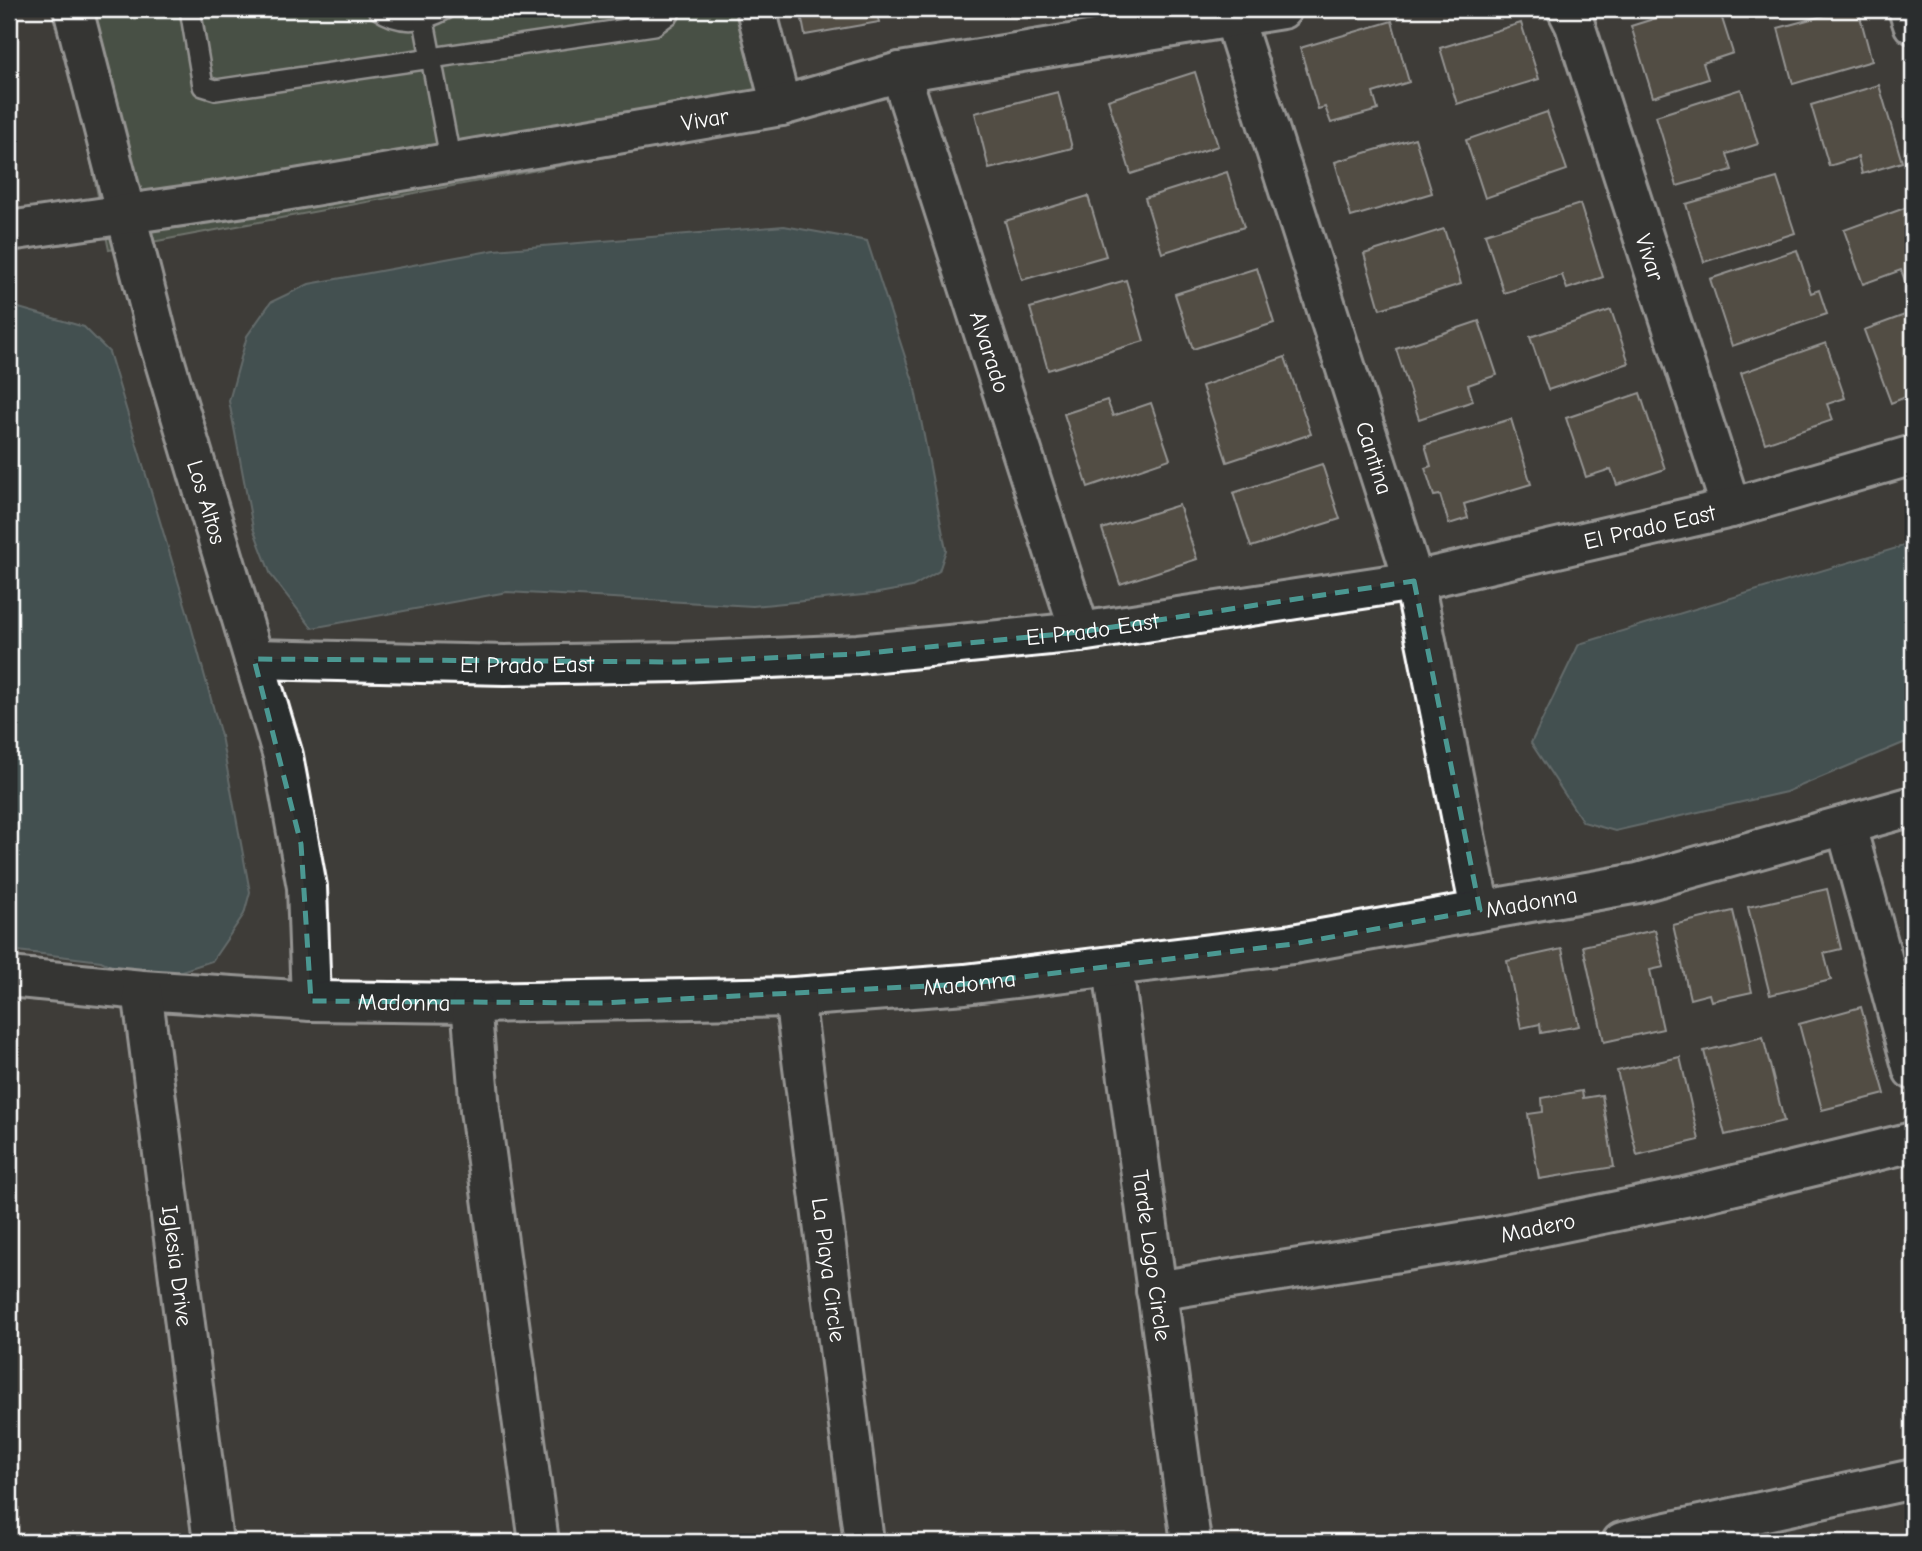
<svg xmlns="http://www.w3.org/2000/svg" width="1922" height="1551" font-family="'Comic Neue',sans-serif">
<rect width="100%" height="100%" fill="#3e3d39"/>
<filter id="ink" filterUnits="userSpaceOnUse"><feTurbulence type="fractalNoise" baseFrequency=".0143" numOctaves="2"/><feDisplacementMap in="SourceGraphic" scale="14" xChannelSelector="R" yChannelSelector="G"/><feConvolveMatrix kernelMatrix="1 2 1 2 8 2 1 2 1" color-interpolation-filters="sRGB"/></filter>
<g filter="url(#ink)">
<path fill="#566954" stroke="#aab4aa" stroke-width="2" d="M 60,9 L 774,9 L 800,121 L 109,250 Z"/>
<g fill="#4a676d" stroke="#92a4a7" stroke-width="2">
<path d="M 784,226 L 867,241 L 914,384 L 946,550 L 939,571 L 912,587 L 873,594 L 753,606 L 507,592 L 312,628 L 271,575 L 253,528 L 229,401 L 247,336 L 271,302 L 309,284 L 495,250 Z"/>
<path d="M 9,308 L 19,308 L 84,327 L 109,352 L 187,611 L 221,736 L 250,892 L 244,914 L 212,961 L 145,983 L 101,961 L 9,950 Z"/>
<path d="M 1913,543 L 1913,739 L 1786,792 L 1615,831 L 1583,822 L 1531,743 L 1579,644 Z"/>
</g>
<g fill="#6b6252" stroke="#fff" stroke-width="2">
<path d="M 800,9 L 876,9 L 879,22 L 805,35 Z"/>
<path d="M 899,9 L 950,9 L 901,16 Z"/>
<path d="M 1685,9 L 1719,9 L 1733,53 L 1703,63 L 1708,79 L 1653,97 L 1631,26 Z"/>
<path d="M 1848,9 L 1858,9 L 1872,61 L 1793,84 L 1778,28 Z"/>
<path d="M 1392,21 L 1409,82 L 1373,93 L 1378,110 L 1331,123 L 1325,107 L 1318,109 L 1300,48 Z"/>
<path d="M 1521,23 L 1539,79 L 1457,104 L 1440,48 Z"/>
<path d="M 1195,72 L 1218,146 L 1131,174 L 1108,100 Z"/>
<path d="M 1879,85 L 1902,162 L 1862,174 L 1858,157 L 1829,166 L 1811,105 Z"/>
<path d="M 1741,89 L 1758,144 L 1727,154 L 1732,170 L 1677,186 L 1656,116 Z"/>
<path d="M 1058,92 L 1072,148 L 989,169 L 975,113 Z"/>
<path d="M 1547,112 L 1567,170 L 1485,198 L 1466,140 Z"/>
<path d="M 1415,138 L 1432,193 L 1351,217 L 1335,162 Z"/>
<path d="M 1227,172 L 1244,227 L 1162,253 L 1145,198 Z"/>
<path d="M 1777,178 L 1795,233 L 1704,262 L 1686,204 Z"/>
<path d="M 1088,196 L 1106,256 L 1022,280 L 1005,221 Z"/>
<path d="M 1580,204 L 1603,277 L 1567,289 L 1562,275 L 1504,293 L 1485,234 Z"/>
<path d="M 1913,205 L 1913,284 L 1907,286 L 1901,270 L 1863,284 L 1844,230 Z"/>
<path d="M 1444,229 L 1461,284 L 1380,309 L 1364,254 Z"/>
<path d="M 1797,250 L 1811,293 L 1819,290 L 1827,314 L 1732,346 L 1710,279 Z"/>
<path d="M 1257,268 L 1274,323 L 1193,349 L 1175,294 Z"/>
<path d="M 1126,280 L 1144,341 L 1048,370 L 1030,308 Z"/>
<path d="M 1611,310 L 1629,363 L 1548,390 L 1530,337 Z"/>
<path d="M 1913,312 L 1913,394 L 1891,403 L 1864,330 Z"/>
<path d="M 1479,321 L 1497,375 L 1468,385 L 1473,401 L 1419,419 L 1396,349 Z"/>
<path d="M 1826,343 L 1845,398 L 1827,404 L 1833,420 L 1765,443 L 1741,373 Z"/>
<path d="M 1285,357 L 1311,434 L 1227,462 L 1202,386 Z"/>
<path d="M 1640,393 L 1665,469 L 1617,485 L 1611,469 L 1586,477 L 1566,418 Z"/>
<path d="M 1107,400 L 1113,416 L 1151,403 L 1170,459 L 1088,487 L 1064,414 Z"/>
<path d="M 1511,419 L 1531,484 L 1464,504 L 1468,518 L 1449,524 L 1440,495 L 1434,496 L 1425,468 L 1431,466 L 1425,445 Z"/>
<path d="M 1322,464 L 1340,519 L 1251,547 L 1233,493 Z"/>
<path d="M 1179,505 L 1197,559 L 1120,584 L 1102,529 Z"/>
<path d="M 1913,844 L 1913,869 L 1907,846 Z"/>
<path d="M 1827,889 L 1841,949 L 1824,953 L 1831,980 L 1770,995 L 1748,907 Z"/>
<path d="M 1733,911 L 1752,992 L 1711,1001 L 1709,994 L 1690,999 L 1673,925 Z"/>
<path d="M 1655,930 L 1664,967 L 1650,970 L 1663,1029 L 1604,1042 L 1583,946 Z"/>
<path d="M 1562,949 L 1579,1026 L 1541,1033 L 1540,1024 L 1521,1028 L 1507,961 Z"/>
<path d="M 1861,1007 L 1885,1094 L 1822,1110 L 1799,1024 Z"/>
<path d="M 1763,1037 L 1784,1121 L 1725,1135 L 1704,1051 Z"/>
<path d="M 1680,1057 L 1699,1140 L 1637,1155 L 1617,1071 Z"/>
<path d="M 1582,1091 L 1583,1098 L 1602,1095 L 1614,1167 L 1539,1179 L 1528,1114 L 1543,1112 L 1542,1098 Z"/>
<path d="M 1913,1536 L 1913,1542 L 1883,1542 Z"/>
</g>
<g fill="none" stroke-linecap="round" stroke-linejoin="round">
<defs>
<g id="lane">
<path d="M 190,9 L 203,86 L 216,90 L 654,25 L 669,14 L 668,9"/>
<path d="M 378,9 C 401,25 423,22 446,9"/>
<path d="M 424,21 L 451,163"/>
</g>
<g id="street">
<path id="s1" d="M 73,9 L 158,339 L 283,756 L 307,887 L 311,1001"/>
<path d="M 756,9 L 781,106"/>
<path id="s2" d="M 1567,9 L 1575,25 L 1731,508"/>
<path d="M 1908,9 L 1913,24"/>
<path id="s3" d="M 1233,16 L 1414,581 L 1480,910"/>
<path id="s4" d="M 900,72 L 1080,632"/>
<path id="s5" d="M 9,231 L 272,193 L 781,106 L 900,72 L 1282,9"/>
<path id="s6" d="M 254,659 L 505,665 L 679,662 L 858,654 L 1080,632 L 1414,581 L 1731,508 L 1913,455"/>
<path d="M 1846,826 L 1913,1070"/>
<path id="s7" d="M 1113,968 L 1191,1542"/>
<path id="s8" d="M 9,977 L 142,990 L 311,1001 L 471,1003 L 794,997 L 965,984 L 1293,944 L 1638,883 L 1913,806"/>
<path id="s9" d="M 142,990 L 213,1542"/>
<path id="s10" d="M 794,997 L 864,1542"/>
<path d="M 471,1003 L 480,1110 L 539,1542"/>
<path id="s11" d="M 1156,1291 L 1486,1238 L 1685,1197 L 1913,1142"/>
<path d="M 1622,1542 L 1913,1479"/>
</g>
</defs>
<use href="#lane" stroke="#fff" stroke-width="24"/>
<use href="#street" stroke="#fff" stroke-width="44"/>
<use href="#lane" stroke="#2a2d2e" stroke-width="19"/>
<use href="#street" stroke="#2a2d2e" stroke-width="38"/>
</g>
</g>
<path d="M0 0H1922V1551H0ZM 1414,581 L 1480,910 L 1293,944 L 965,984 L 603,1003 L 311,1001 L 301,844 L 254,659 L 679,662 L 858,654 L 1080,632 Z" fill="#3e3d39" fill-opacity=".55" fill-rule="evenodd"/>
<path fill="none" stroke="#4b9892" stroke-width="5" stroke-dasharray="14 9" stroke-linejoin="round" d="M 1414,581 L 1480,910 L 1293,944 L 965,984 L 603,1003 L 311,1001 L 301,844 L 254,659 L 679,662 L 858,654 L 1080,632 Z"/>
<g text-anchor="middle" stroke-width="5" stroke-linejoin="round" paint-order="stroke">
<g font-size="23" fill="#fff" stroke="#2a2d2e">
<text dy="8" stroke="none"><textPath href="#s5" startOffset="705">Vivar</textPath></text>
<text dy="8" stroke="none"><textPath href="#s2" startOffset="262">Vivar</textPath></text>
<text dy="8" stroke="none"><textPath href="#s4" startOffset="294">Alvarado</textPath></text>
<text dy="8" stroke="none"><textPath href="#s3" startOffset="464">Cantina</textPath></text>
<text dy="8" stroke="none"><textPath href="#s1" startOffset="511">Los Altos</textPath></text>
<text dy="8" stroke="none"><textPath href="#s6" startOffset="1407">El Prado East</textPath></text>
<text dy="8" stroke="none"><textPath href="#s6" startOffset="840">El Prado East</textPath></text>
<text dy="8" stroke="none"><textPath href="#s6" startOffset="273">El Prado East</textPath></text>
<text dy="8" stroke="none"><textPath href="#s8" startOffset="1530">Madonna</textPath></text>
<text dy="8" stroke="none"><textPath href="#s8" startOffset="962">Madonna</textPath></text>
<text dy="8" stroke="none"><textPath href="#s8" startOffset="396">Madonna</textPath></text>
<text dy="8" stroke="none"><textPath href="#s11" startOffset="387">Madero</textPath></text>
<text dy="8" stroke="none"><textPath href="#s7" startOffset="290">Tarde Logo Circle</textPath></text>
<text dy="8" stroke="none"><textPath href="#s9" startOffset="278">Iglesia Drive</textPath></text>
<text dy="8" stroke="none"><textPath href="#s10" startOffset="275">La Playa Circle</textPath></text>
</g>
</g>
<rect width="1922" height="1551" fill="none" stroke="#2a2d2e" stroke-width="35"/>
<rect x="18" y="18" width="1887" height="1516" fill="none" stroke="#fff" stroke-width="2.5" filter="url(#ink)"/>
</svg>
